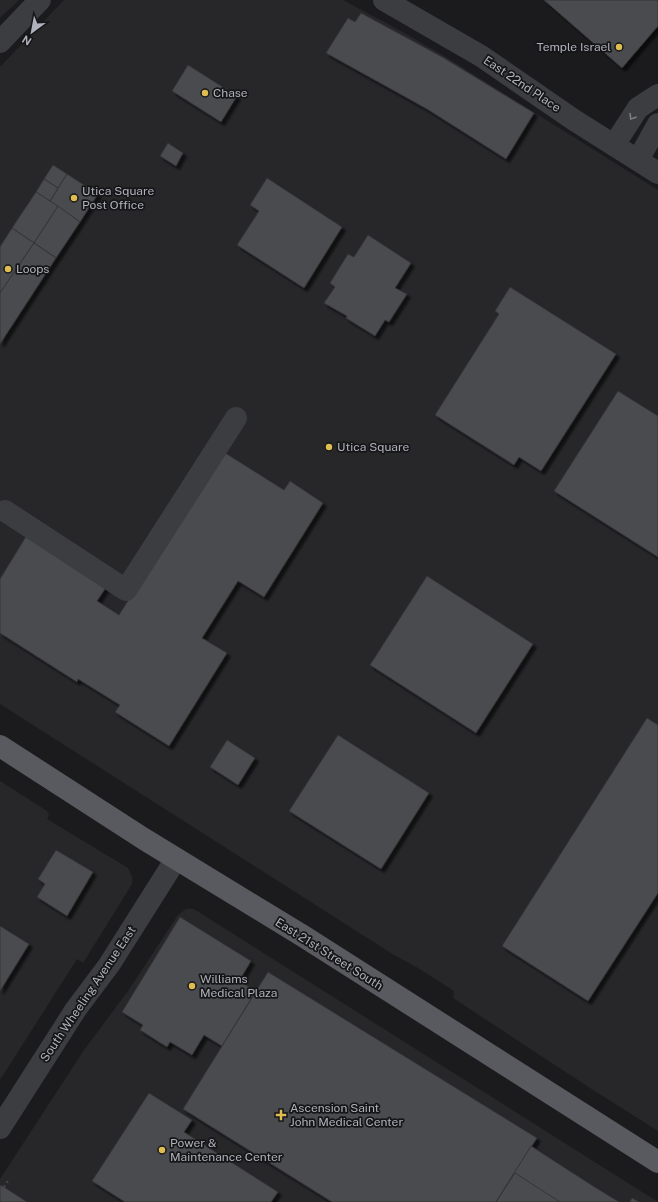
<svg xmlns="http://www.w3.org/2000/svg" width="658" height="1202" font-family="'Public Sans',sans-serif">
<defs>
<filter id="shadow"><feDropShadow dx="3.5" dy="3.5" stdDeviation="1" flood-color="#0009"/></filter>
</defs>
<rect width="100%" height="100%" fill="#1b1b1d"/>
<g fill="#27272a">
<path d="M 0,0 L 19,0 L 0,18 Z"/>
<path d="M 64,0 L 343,0 L 401,31 L 446,57 L 658,190 L 658,1131 L 590,1088 L 456,1000 L 453,997 L 454,991 L 418,968 L 394,955 L 0,704 L 0,67 Z"/>
<path d="M 0,781 L 47,811 L 49,815 L 47,819 L 128,868 L 132,877 L 132,884 L 83,963 L 77,959 L 0,1080 Z"/>
<path d="M 186,909 L 194,909 L 658,1202 L 0,1202 L 0,1179 L 84,1050 L 128,991 L 178,915 Z"/>
</g>
<g fill="#4a4b4f" stroke="#353538" filter="url(#shadow)">
<path d="M 544,0 L 658,0 L 658,26 L 622,68 Z"/>
<path d="M 361,13 L 444,58 L 534,113 L 506,159 L 427,109 L 326,53 L 348,18 L 355,22 Z"/>
<path d="M 188,65 L 237,96 L 221,122 L 172,91 Z"/>
<path d="M 168,143 L 183,153 L 176,166 L 160,156 Z"/>
<path d="M 53,165 L 67,174 L 58,188 L 44,179 Z"/>
<path d="M 67,174 L 98,194 L 80,222 L 50,201 Z"/>
<path d="M 267,178 L 342,227 L 304,288 L 237,245 L 259,211 L 250,205 Z"/>
<path d="M 44,179 L 58,188 L 50,201 L 36,192 Z"/>
<path d="M 36,192 L 58,206 L 34,243 L 12,228 Z"/>
<path d="M 58,206 L 80,222 L 56,258 L 34,243 Z"/>
<path d="M 12,228 L 34,243 L 1,292 L 0,291 L 0,247 Z"/>
<path d="M 368,235 L 411,263 L 395,288 L 407,294 L 389,322 L 385,320 L 375,336 L 346,318 L 347,316 L 324,303 L 335,287 L 330,283 L 348,254 L 354,257 Z"/>
<path d="M 34,243 L 56,258 L 0,344 L 0,293 Z"/>
<path d="M 510,287 L 616,354 L 541,471 L 519,457 L 514,465 L 435,415 L 499,314 L 495,311 Z"/>
<path d="M 618,391 L 658,416 L 658,557 L 554,491 Z"/>
<path d="M 222,451 L 284,490 L 290,481 L 323,503 L 264,597 L 238,581 L 202,638 L 227,653 L 169,746 L 115,712 L 120,705 L 78,679 L 77,682 L 0,633 L 0,579 L 27,535 L 107,586 L 97,601 L 119,615 Z"/>
<path d="M 427,576 L 533,644 L 476,733 L 370,665 Z"/>
<path d="M 647,718 L 658,725 L 658,893 L 588,1001 L 502,946 Z"/>
<path d="M 338,735 L 429,793 L 381,869 L 289,811 Z"/>
<path d="M 227,740 L 255,758 L 238,785 L 210,767 Z"/>
<path d="M 56,850 L 93,872 L 67,916 L 37,897 L 45,884 L 38,879 Z"/>
<path d="M 180,917 L 251,961 L 239,981 L 256,991 L 222,1046 L 204,1035 L 192,1055 L 170,1042 L 167,1047 L 140,1030 L 143,1025 L 122,1012 Z"/>
<path d="M 0,926 L 29,944 L 0,991 Z"/>
<path d="M 268,972 L 537,1138 L 496,1202 L 332,1202 L 183,1109 Z"/>
<path d="M 149,1093 L 192,1120 L 184,1132 L 278,1192 L 271,1202 L 125,1202 L 92,1181 Z"/>
<path d="M 531,1146 L 593,1186 L 619,1202 L 496,1202 Z"/>
<path d="M 515,1173 L 560,1202 L 496,1202 Z"/>
<path d="M 0,1185 L 4,1187 L 27,1202 L 0,1202 Z"/>
<path d="M 632,1198 L 639,1202 L 630,1202 Z"/>
</g>
<g fill="none" stroke-linecap="round" stroke-linejoin="round">
<path stroke="#424348" stroke-width="2.5" stroke-dasharray="2 3" stroke-linecap="butt" d="M 4,1187 L 9,1179"/>
<g stroke="#3c3d41" stroke-width="22">
<path d="M 384,0 L 481,56 L 574,120 L 658,173"/>
<path d="M 0,42 L 40,0"/>
<path d="M 614,145 L 638,108 L 658,95"/>
<path d="M 638,160 L 658,124"/>
<path d="M 5,511 L 126,590 L 236,418"/>
<path d="M 0,1128 L 76,1009 L 109,965 L 176,859"/>
</g>
<path stroke="#595960" stroke-width="22" d="M 0,746 L 144,839 L 303,936 L 658,1162"/>
</g>
<defs><path id="oneway-chevron" d="M-2-3.5L2.5 0L-2 3.5" fill="none" stroke-width="1.6" stroke-linecap="round" stroke-linejoin="round"/></defs>
<use stroke="#7b7d84" href="#oneway-chevron" transform="translate(632 117) rotate(122)"/>
<g fill="#dfbd51" stroke="#161618" stroke-width="1.5">
<circle cx="619" cy="47" r="4"/>
<circle cx="205" cy="93" r="4"/>
<circle cx="74" cy="198" r="4"/>
<circle cx="8" cy="269" r="4"/>
<circle cx="329" cy="447" r="4"/>
<circle cx="192" cy="986" r="4"/>
<path d="M279 1109h4v4h4v4h-4v4h-4v-4h-4v-4h4z"/>
<circle cx="162" cy="1150" r="4"/>
</g>
<g text-anchor="middle" stroke-width="3.5" stroke-linejoin="round" paint-order="stroke">
<g font-size="12" fill="#afb1bb" stroke="#161618" text-anchor="start">
<text x="611" y="51" text-anchor="end">Temple Israel</text>
<text x="213" y="97">Chase</text>
<text x="82" y="195">Utica Square<tspan x="82" dy="14">Post Office</tspan></text>
<text x="16" y="273">Loops</text>
<text x="337" y="451">Utica Square</text>
<text x="200" y="983">Williams<tspan x="200" dy="14">Medical Plaza</tspan></text>
<text x="290" y="1112">Ascension Saint<tspan x="290" dy="14">John Medical Center</tspan></text>
<text x="170" y="1147">Power &amp;<tspan x="170" dy="14">Maintenance Center</tspan></text>
</g>
<g font-size="12" fill="#afb1bb" stroke="#161618">
<text transform="translate(522 84) rotate(34)" y="4">East 22nd Place</text>
<text transform="translate(329 954) rotate(32)" y="4">East 21st Street South</text>
<text transform="translate(88 994) rotate(-56)" y="4">South Wheeling Avenue East</text>
</g>
</g>
<g transform="translate(32 32) rotate(212)" stroke="#161618" stroke-width="3" paint-order="stroke">
<path d="M0-3L7 15L0 10L-7 15Z" fill="#afb1bb"/>
<text y="-6" font-size="11" font-weight="bold" text-anchor="middle" fill="#afb1bb">N</text>
</g>
</svg>
